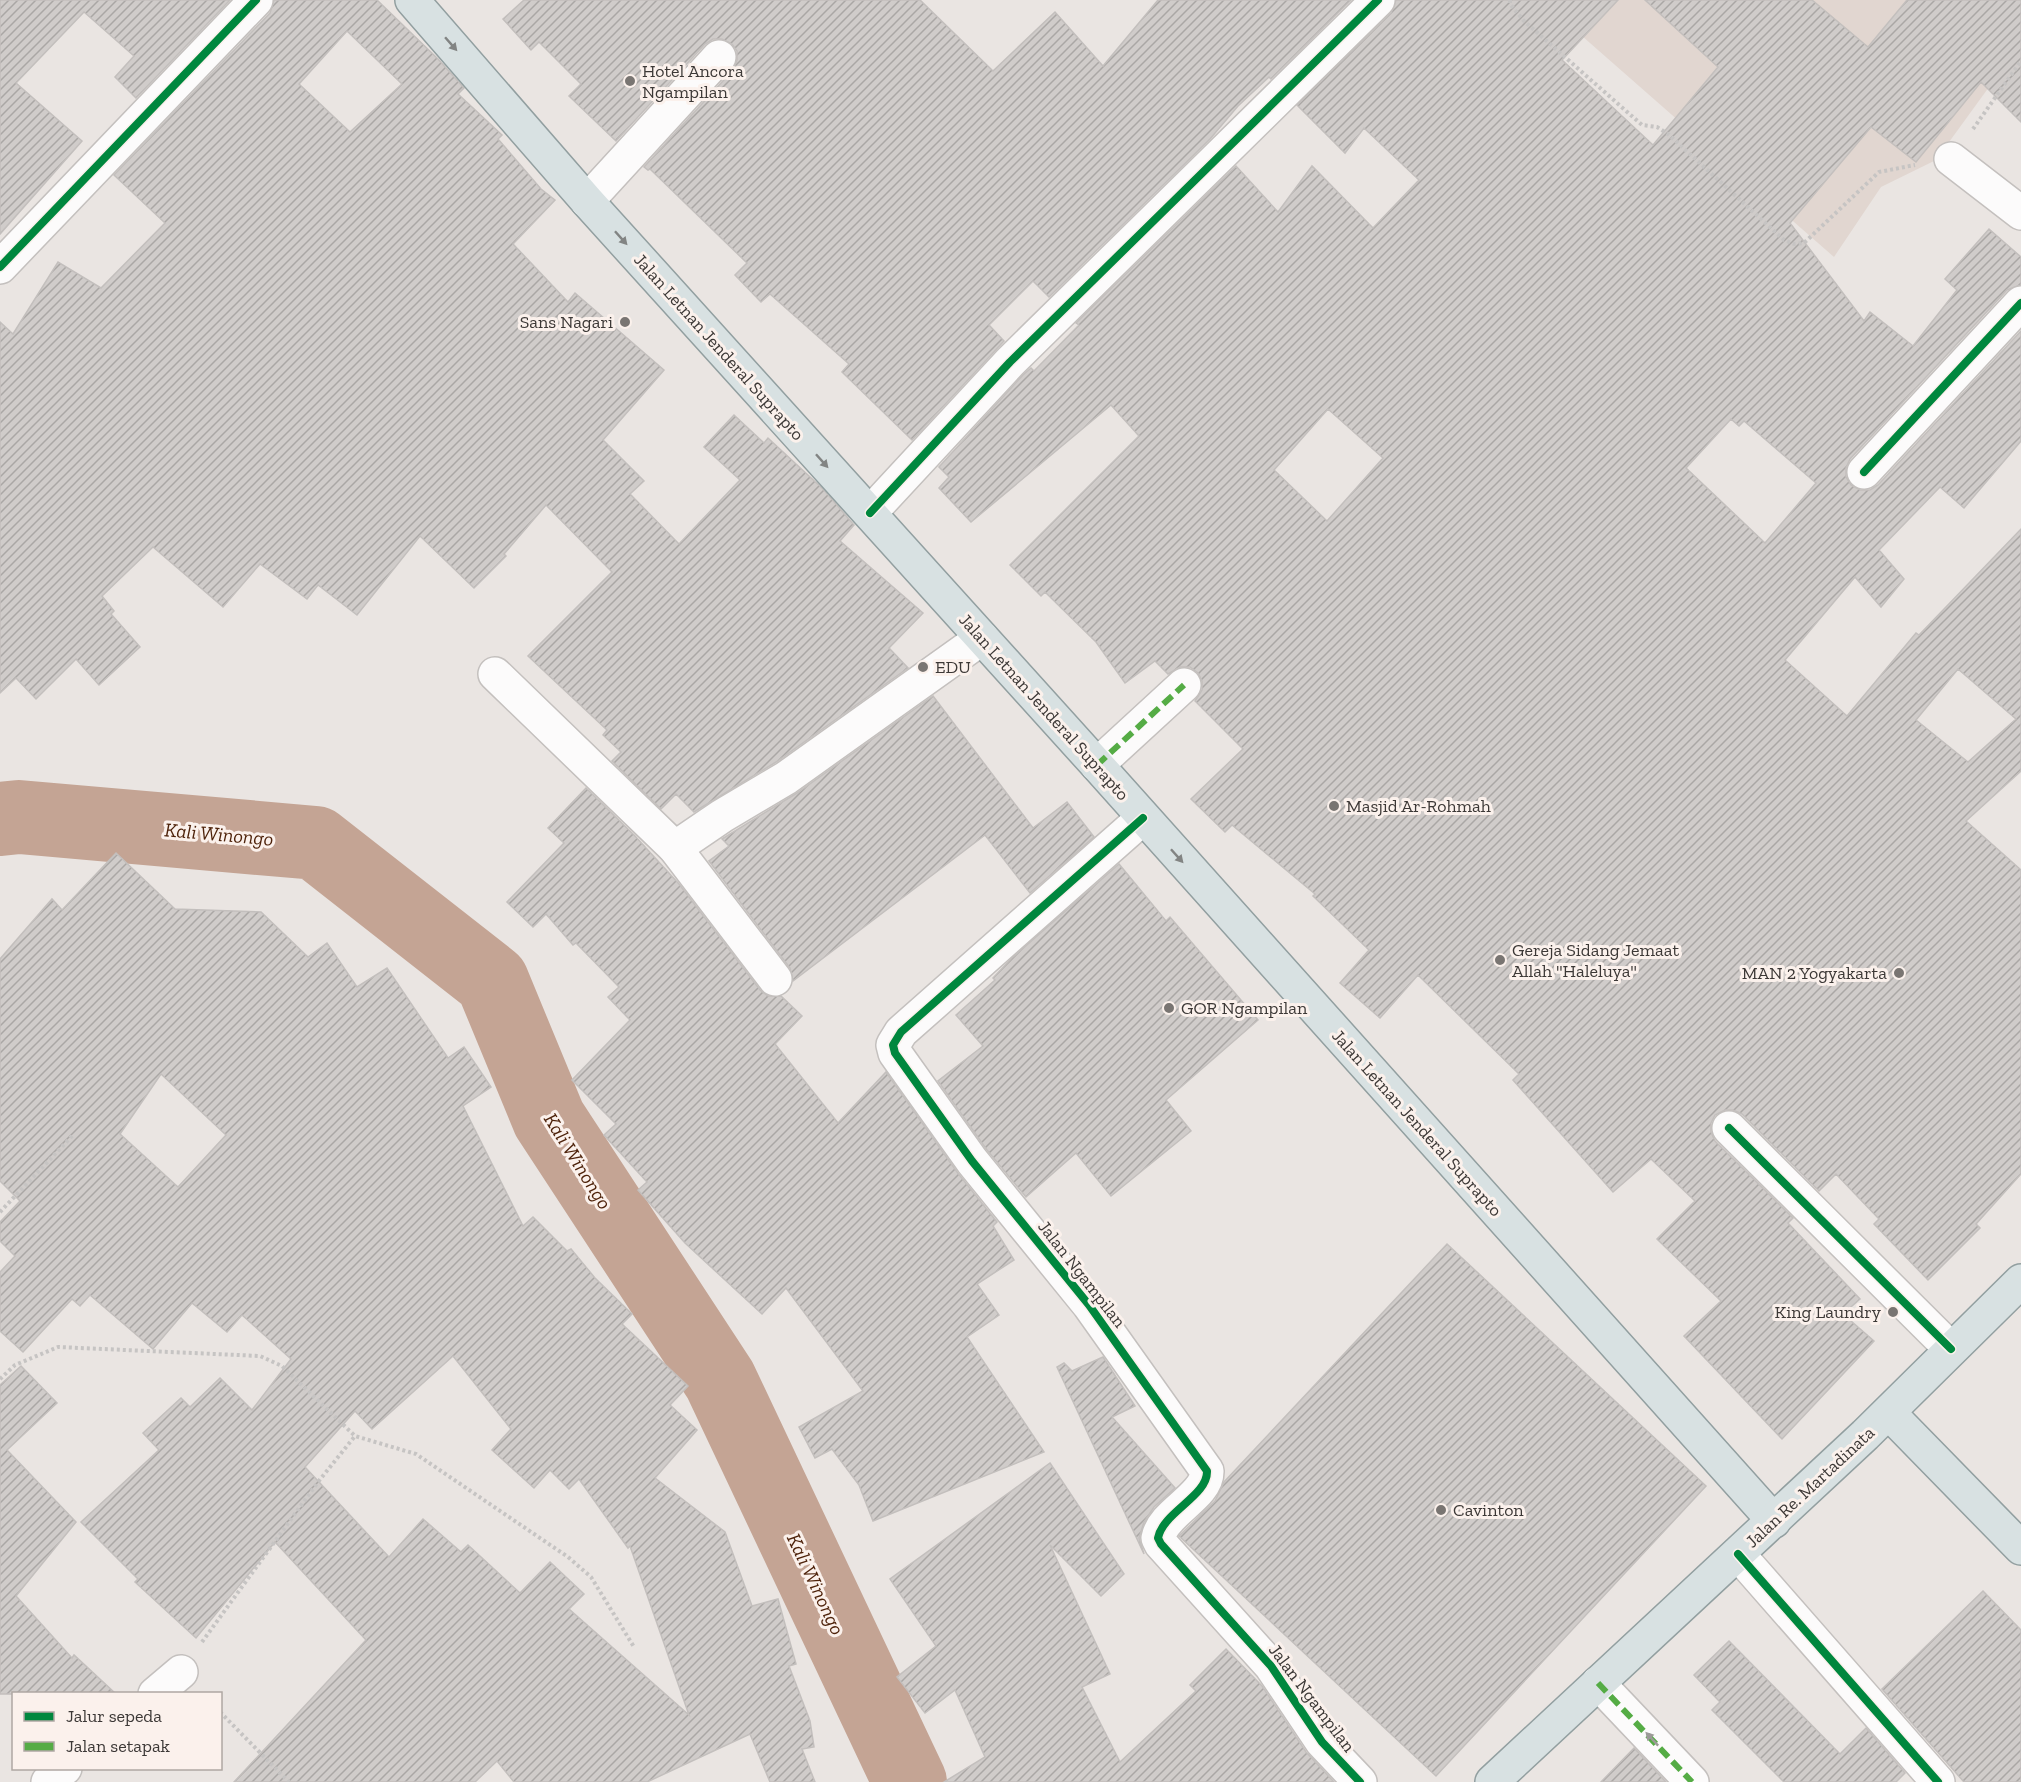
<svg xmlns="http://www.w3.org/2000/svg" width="2021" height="1782" font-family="'Zilla Slab',serif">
<defs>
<pattern id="building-hatch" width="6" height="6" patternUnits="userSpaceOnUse" patternTransform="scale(1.5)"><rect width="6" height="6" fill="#d0ccca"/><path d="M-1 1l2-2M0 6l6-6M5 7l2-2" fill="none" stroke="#aaa7a5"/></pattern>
</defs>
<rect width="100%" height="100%" fill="#eae5e2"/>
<path fill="#e1d6d0" d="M 1541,0 L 2021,0 L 2021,43 L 1936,160 L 1881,187 L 1834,257 Z"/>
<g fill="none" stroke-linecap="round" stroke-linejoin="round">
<path stroke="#c4a494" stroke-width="74" d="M 0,819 L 19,817 L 316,843 L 492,981 L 549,1119 L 720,1380 L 910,1782"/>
</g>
<g fill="url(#building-hatch)" stroke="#c3bfbd" stroke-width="1.5" fill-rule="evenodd">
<path d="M 0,0 L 230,0 L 136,98 L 115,77 L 134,56 L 84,12 L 16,83 L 82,141 L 0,234 Z"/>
<path d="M 274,0 L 377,0 L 438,59 L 464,88 L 458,94 L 502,135 L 498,139 L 541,189 L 555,200 L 513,244 L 568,302 L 575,293 L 664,370 L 603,440 L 644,481 L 630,494 L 679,544 L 740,480 L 704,447 L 734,415 L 764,443 L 768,438 L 823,489 L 854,525 L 840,541 L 923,613 L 889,648 L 908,668 L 776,762 L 694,812 L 676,794 L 661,809 L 612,761 L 621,752 L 603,735 L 607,730 L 528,656 L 612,572 L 546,505 L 504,554 L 506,556 L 474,588 L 420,536 L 357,615 L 318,585 L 307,599 L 260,564 L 223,607 L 153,547 L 102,596 L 114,611 L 111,614 L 140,647 L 99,685 L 76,659 L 36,699 L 16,678 L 0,693 L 0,322 L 13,334 L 58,262 L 101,288 L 165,223 L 114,175 L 270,13 ZM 347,31 L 402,84 L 350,132 L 299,84 Z"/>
<path d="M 524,0 L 920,0 L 993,71 L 1055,12 L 1103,66 L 1158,0 L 1351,0 L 1271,79 L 1269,77 L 1238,106 L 1210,139 L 1049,297 L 1033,281 L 989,325 L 1004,341 L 912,440 L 842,372 L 849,364 L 770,294 L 761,302 L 735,275 L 747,263 L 650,169 L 648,170 L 644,167 L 733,70 L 737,60 L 737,51 L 732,44 L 722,39 L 713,39 L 705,44 L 616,141 L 569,96 L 581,84 L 539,42 L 531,50 L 503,19 Z"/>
<path d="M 1396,0 L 1618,0 L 1562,60 L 1653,145 L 1718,67 L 1645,0 L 1812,0 L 1868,47 L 1907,0 L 2021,0 L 2021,122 L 1981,82 L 1916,162 L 1871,127 L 1790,223 L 1864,321 L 1870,312 L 1913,346 L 1957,290 L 1945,279 L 1989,229 L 2021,257 L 2021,285 L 2007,290 L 1850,459 L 1846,468 L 1846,477 L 1851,485 L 1860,490 L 1870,490 L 1878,485 L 2021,331 L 2021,441 L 1964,508 L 1940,487 L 1879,550 L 1904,579 L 1881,607 L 1855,577 L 1785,660 L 1847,716 L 1916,633 L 1919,635 L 2021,529 L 2021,771 L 1966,821 L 2021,870 L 2021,1174 L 1976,1224 L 1980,1228 L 1928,1280 L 1874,1224 L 1879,1219 L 1836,1174 L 1819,1191 L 1742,1114 L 1733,1110 L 1725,1110 L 1715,1115 L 1711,1123 L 1711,1132 L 1715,1141 L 1793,1218 L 1788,1223 L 1860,1299 L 1843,1314 L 1874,1341 L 1782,1439 L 1684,1336 L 1721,1301 L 1657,1239 L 1695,1201 L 1651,1159 L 1613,1192 L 1513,1080 L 1519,1074 L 1418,975 L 1380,1018 L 1340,983 L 1369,950 L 1313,896 L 1315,894 L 1232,825 L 1225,832 L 1191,799 L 1243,749 L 1195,701 L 1202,690 L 1202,681 L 1198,673 L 1190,667 L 1180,667 L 1168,674 L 1155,661 L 1125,683 L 1096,642 L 1045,592 L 1041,596 L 1010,565 L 1139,436 L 1111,405 L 971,522 L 939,488 L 949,477 L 939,467 L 1023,375 L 1031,368 L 1034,371 L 1079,325 L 1076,323 L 1236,166 L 1278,212 L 1312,166 L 1373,228 L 1419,180 L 1364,128 L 1345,153 L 1297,105 L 1391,13 ZM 1328,409 L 1383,458 L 1327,521 L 1274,470 ZM 1731,419 L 1739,426 L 1744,421 L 1816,483 L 1765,543 L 1686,468 ZM 1958,669 L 2016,719 L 1968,762 L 1916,720 Z"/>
<path d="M 933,696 L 1033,828 L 1067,802 L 1094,837 L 1030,893 L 985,835 L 793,981 L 790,968 L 709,861 L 729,846 L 722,839 L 797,793 Z"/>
<path d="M 586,788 L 635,836 L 679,884 L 760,990 L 768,996 L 781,996 L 802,1016 L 775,1044 L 838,1123 L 886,1072 L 957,1172 L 997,1222 L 993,1226 L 1014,1260 L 977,1284 L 999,1315 L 967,1337 L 1044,1452 L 873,1521 L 859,1485 L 832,1449 L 815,1458 L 799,1427 L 863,1391 L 786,1288 L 762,1314 L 685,1243 L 638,1190 L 647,1182 L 604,1135 L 616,1124 L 572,1080 L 630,1020 L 608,997 L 619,987 L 576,943 L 573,945 L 546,914 L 533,927 L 507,902 L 564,843 L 548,828 Z"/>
<path d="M 116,853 L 175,909 L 261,912 L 308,957 L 327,943 L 357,987 L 387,968 L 448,1058 L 464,1047 L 491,1087 L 463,1106 L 523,1226 L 533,1217 L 567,1251 L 571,1249 L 595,1278 L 632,1314 L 622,1324 L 688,1386 L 670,1405 L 697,1430 L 655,1478 L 725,1532 L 752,1606 L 778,1599 L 796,1664 L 789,1666 L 810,1721 L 814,1747 L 802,1749 L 815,1782 L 770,1782 L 750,1734 L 647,1782 L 514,1782 L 497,1761 L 475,1782 L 234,1782 L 366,1640 L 275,1542 L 196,1638 L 135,1582 L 138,1579 L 81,1522 L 159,1450 L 143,1433 L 181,1398 L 190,1407 L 220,1378 L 252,1410 L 291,1359 L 242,1315 L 227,1332 L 192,1303 L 153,1349 L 90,1295 L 80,1306 L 72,1299 L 23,1352 L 0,1331 L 0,1272 L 15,1256 L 0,1241 L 0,1222 L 20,1201 L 0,1181 L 0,959 L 52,899 L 62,910 ZM 161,1074 L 226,1135 L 178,1187 L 120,1134 ZM 453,1356 L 511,1429 L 492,1450 L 534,1488 L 550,1470 L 569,1489 L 579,1479 L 628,1548 L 630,1546 L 689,1715 L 569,1609 L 584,1594 L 550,1562 L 520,1593 L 468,1545 L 461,1552 L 423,1519 L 389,1557 L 305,1467 L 355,1411 L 372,1429 Z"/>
<path d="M 1119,864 L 1166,921 L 1170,917 L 1258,1020 L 1166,1100 L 1191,1131 L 1111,1196 L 1076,1153 L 1026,1197 L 987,1150 L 938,1081 L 983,1046 L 956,1015 L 995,980 L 993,978 L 1012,958 Z"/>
<path d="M 1447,1244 L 1706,1486 L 1436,1776 L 1179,1536 L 1215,1501 L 1224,1482 Z"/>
<path d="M 1103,1357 L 1135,1406 L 1112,1417 L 1175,1488 L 1154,1507 L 1144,1522 L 1139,1538 L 1144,1554 L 1057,1367 L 1064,1363 L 1072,1371 Z"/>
<path d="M 21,1366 L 57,1403 L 7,1450 L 76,1522 L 16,1596 L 72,1658 L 74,1655 L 116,1694 L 0,1694 L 0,1385 Z"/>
<path d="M 1050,1463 L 1124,1574 L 1101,1596 L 1050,1545 L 1110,1674 L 1082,1687 L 1120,1762 L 1196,1691 L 1190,1685 L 1226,1649 L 1262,1686 L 1306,1752 L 1334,1782 L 944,1782 L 985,1757 L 955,1690 L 925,1713 L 897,1677 L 936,1646 L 890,1579 Z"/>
<path d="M 1983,1591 L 2021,1630 L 2021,1782 L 1964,1782 L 1882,1689 Z"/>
<path d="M 1729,1641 L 1840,1754 L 1866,1728 L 1905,1773 L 1896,1782 L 1784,1782 L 1712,1710 L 1720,1702 L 1694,1675 Z"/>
<path d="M 1634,1748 L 1666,1782 L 1601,1782 Z"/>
</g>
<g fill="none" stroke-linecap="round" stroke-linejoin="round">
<defs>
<g id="minor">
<path d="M 1951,159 L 2021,213"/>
<path d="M 587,201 L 719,57"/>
<path d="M 0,267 L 256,0"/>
<path d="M 1864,472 L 2021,303"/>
<path d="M 870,513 L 1010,362 L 1378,0"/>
<path d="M 495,674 L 675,848 L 775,979"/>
<path d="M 1097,765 L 1184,685"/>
<path d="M 1143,818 L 901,1032 L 893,1045 L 895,1053 L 972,1161 L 1089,1305 L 1207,1471 C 1208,1496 1163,1512 1158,1538 L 1161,1544 L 1271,1666 L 1322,1742 L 1360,1782"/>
<path d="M 675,848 L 722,816 L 786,778 L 982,638"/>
<path d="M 1729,1128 L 1951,1349"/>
<path d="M 1738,1554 L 1938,1782"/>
<path d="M 1598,1683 L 1692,1782"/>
<path d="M 155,1694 L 181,1672"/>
<path d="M 48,1782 L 65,1768"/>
</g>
<g id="major">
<path d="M 412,0 L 587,201 L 1097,765 L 1774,1521"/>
<path d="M 1889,1413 L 2021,1548"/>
<path d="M 1492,1782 L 1865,1435 L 2021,1281"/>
</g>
</defs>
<use href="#minor" stroke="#c4c0be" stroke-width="36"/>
<use href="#major" stroke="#929fa0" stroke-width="36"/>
<g stroke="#c6c4c3" stroke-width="4" stroke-dasharray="3 3" stroke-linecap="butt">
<path d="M 1510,0 L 1510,4 L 1524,21 L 1642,125 L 1657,127 L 1668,134 L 1784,240 L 1794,244 L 1804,243 L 1879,172 L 1915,165"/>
<path d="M 1973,129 L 2021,61"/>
<path d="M 0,1212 L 73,1135"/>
<path d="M 0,1379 L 15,1365 L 58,1347 L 260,1356 L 282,1366 L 355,1436"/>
<path d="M 202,1642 L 318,1482 L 355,1436 L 416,1454 L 568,1557 L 591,1577 L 634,1647"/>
<path d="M 220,1712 L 289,1782"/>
</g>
<use href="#minor" stroke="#fcfbfb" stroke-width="33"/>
<use href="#major" stroke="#d8e1e2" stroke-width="33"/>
<g stroke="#55ac45" stroke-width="6" stroke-dasharray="12 6" stroke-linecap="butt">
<path d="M 1097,765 L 1184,685"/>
<path d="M 1598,1683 L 1692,1782"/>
</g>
<defs>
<g id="cycleway">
<path d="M 0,267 L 256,0"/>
<path d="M 1864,472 L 2021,303"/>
<path d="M 870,513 L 1010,362 L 1378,0"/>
<path d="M 1143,818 L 901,1032 L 893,1045 L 895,1053 L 972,1161 L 1089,1305 L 1207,1471 C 1208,1496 1163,1512 1158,1538 L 1161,1544 L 1271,1666 L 1322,1742 L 1360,1782"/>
<path d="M 1729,1128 L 1951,1349"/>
<path d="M 1738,1554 L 1938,1782"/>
</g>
</defs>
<use href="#cycleway" stroke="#fbf1ec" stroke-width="11"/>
<use href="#cycleway" stroke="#00873e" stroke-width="8"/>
</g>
<defs><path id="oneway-solid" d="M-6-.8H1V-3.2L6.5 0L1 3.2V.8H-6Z" transform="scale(1.5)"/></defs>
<g fill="#828483">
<use href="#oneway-solid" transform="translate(451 44) rotate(49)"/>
<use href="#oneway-solid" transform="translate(621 238) rotate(48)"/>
<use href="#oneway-solid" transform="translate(822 461) rotate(48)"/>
<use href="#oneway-solid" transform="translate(1177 856) rotate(48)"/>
</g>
<use fill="#9c9a98" href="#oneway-solid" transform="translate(1652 1739) rotate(-133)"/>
<g fill="#797572" stroke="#fbf1ec" stroke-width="2">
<circle cx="630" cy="81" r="6"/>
<circle cx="625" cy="322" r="6"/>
<circle cx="923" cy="667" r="6"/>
<circle cx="1334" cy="806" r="6"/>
<circle cx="1500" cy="960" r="6"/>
<circle cx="1899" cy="973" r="6"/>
<circle cx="1169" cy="1008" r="6"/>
<circle cx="1893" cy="1312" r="6"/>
<circle cx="1441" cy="1510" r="6"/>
</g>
<g text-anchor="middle" stroke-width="6" stroke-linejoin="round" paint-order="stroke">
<g font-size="18" fill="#3c3836" stroke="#fbf1ec" text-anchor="start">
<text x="642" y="77">Hotel Ancora<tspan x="642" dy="21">Ngampilan</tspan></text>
<text x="613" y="328" text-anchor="end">Sans Nagari</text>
<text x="935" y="673">EDU</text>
<text x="1346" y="812">Masjid Ar-Rohmah</text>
<text x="1512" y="956">Gereja Sidang Jemaat<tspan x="1512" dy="21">Allah "Haleluya"</tspan></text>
<text x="1887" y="979" text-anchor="end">MAN 2 Yogyakarta</text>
<text x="1181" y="1014">GOR Ngampilan</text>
<text x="1881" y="1318" text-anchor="end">King Laundry</text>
<text x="1453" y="1516">Cavinton</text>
</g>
<g font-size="18" fill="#3c3836" stroke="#fbf1ec">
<text transform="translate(719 347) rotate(48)" y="6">Jalan Letnan Jenderal Suprapto</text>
<text transform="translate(1044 707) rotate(48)" y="6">Jalan Letnan Jenderal Suprapto</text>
<text transform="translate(1417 1123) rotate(48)" y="6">Jalan Letnan Jenderal Suprapto</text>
<text transform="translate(1082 1274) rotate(52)" y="6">Jalan Ngampilan</text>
<text transform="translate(1810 1487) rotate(-43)" y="6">Jalan Re. Martadinata</text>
<text transform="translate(1312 1698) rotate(53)" y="6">Jalan Ngampilan</text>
</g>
<g font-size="20" font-style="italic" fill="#4e220a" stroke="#fbf1ec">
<text transform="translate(219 834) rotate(5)" y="7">Kali Winongo</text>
<text transform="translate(578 1161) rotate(58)" y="7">Kali Winongo</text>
<text transform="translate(816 1584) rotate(65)" y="7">Kali Winongo</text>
</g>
</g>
<rect x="12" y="1692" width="210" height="78" fill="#fbf1ec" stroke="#afa7a3" stroke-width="1.5"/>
<rect x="24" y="1712" width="30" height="9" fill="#00873e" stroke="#afa7a3" stroke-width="1.5"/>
<text x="66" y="1722" font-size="18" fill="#3c3836">Jalur sepeda</text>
<rect x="24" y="1742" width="30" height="9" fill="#55ac45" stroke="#afa7a3" stroke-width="1.5"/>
<text x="66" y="1752" font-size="18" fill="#3c3836">Jalan setapak</text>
</svg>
